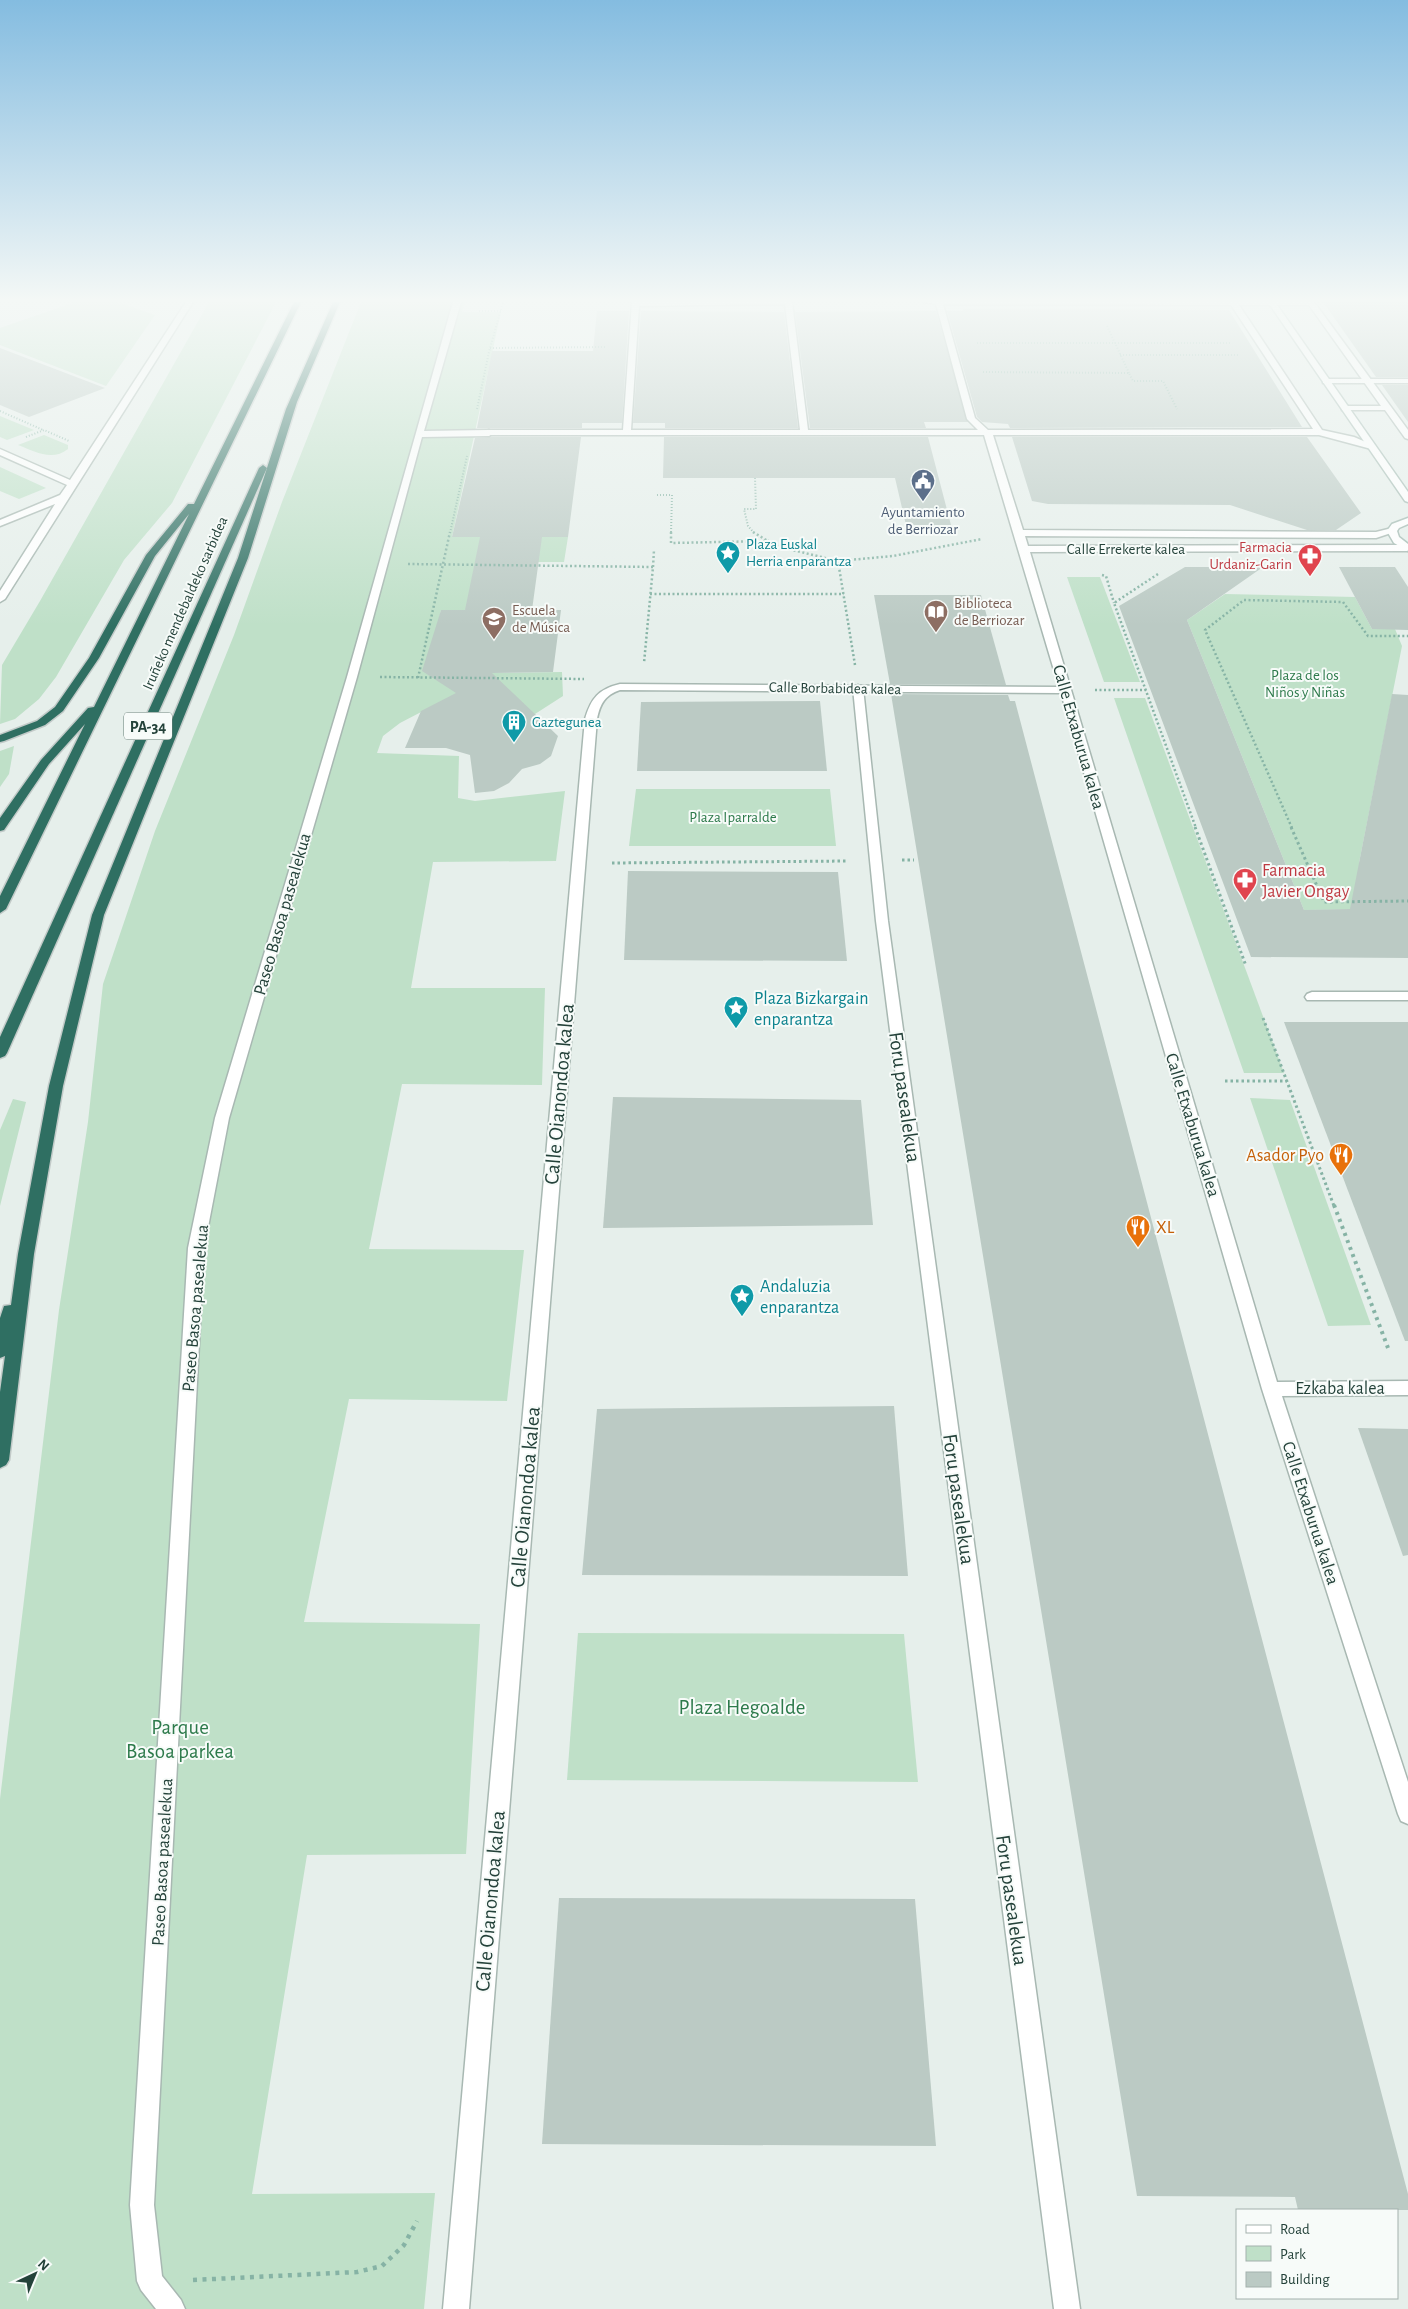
<svg xmlns="http://www.w3.org/2000/svg" width="1408" height="2309" font-family="'Alegreya Sans',sans-serif">
<rect width="100%" height="100%" fill="#e6efeb"/>
<g fill="#bfe0c8">
<path d="M 75,302 L 117,302 L 155,315 L 106,386 L 0,345 L 0,328 Z"/>
<path d="M 209,302 L 276,302 L 172,503 L 124,560 L 56,677 L 39,699 L 15,719 L 0,724 L 2,665 L 40,601 Z"/>
<path d="M 361,302 L 465,302 L 462,312 L 501,312 L 452,537 L 568,537 L 564,562 L 538,562 L 465,610 L 441,610 L 427,674 L 562,672 L 563,696 L 535,714 L 425,710 L 400,723 L 383,736 L 377,753 L 459,756 L 458,798 L 475,801 L 565,791 L 556,861 L 433,862 L 411,988 L 545,988 L 542,1085 L 402,1084 L 369,1249 L 524,1250 L 507,1401 L 349,1399 L 304,1622 L 480,1624 L 466,1854 L 307,1855 L 252,2194 L 435,2193 L 424,2309 L 0,2309 L 0,1799 L 59,1310 L 88,1122 L 103,984 L 155,831 L 234,635 L 282,502 Z"/>
<path d="M 0,416 L 34,430 L 7,440 L 0,437 Z"/>
<path d="M 44,435 L 68,445 L 68,449 C 52,462 34,451 18,445 Z"/>
<path d="M 0,467 L 46,488 L 19,499 L 0,491 Z"/>
<path d="M 1067,577 L 1100,577 L 1140,682 L 1104,682 Z"/>
<path d="M 1225,594 L 1355,597 L 1372,629 L 1395,629 L 1402,646 L 1359,863 L 1408,909 L 1304,910 L 1187,620 Z"/>
<path d="M 1114,698 L 1145,698 L 1284,1073 L 1244,1073 Z"/>
<path d="M 14,746 L 9,774 L 0,787 L 0,751 Z"/>
<path d="M 636,789 L 830,789 L 836,846 L 629,846 Z"/>
<path d="M 1250,1098 L 1290,1100 L 1371,1325 L 1328,1326 Z"/>
<path d="M 13,1099 L 26,1102 L 0,1206 L 0,1130 Z"/>
<path d="M 578,1633 L 904,1634 L 918,1782 L 567,1780 Z"/>
</g>
<g fill="#bbcac4">
<path d="M 1323,302 L 1408,302 L 1408,377 L 1376,377 Z"/>
<path d="M 963,309 L 1229,310 L 1302,427 L 1010,428 L 1008,424 L 982,422 L 977,417 L 947,311 L 963,311 Z"/>
<path d="M 597,311 L 629,311 L 622,423 L 582,423 L 582,428 L 477,428 L 492,351 L 593,351 Z"/>
<path d="M 641,311 L 784,312 L 798,428 L 665,428 L 665,423 L 633,423 Z"/>
<path d="M 936,311 L 968,422 L 924,422 L 926,428 L 810,428 L 795,312 Z"/>
<path d="M 0,348 L 105,388 L 29,417 L 0,405 Z"/>
<path d="M 1382,385 L 1408,385 L 1408,422 Z"/>
<path d="M 491,437 L 581,437 L 568,537 L 542,537 L 532,610 L 561,610 L 553,672 L 492,673 L 558,736 L 551,756 L 540,764 L 522,769 L 509,783 L 494,791 L 475,793 L 470,755 L 446,748 L 405,748 L 421,711 L 456,693 L 422,671 L 441,610 L 465,610 L 480,537 L 452,537 L 475,438 Z"/>
<path d="M 664,437 L 928,437 L 951,525 L 906,525 L 895,478 L 663,478 Z"/>
<path d="M 1012,437 L 1307,437 L 1361,513 L 1336,530 L 1307,530 L 1230,505 L 1048,504 L 1032,501 Z"/>
<path d="M 1185,567 L 1263,567 L 1187,620 L 1304,910 L 1350,909 L 1392,694 L 1408,695 L 1408,958 L 1251,957 L 1119,606 Z"/>
<path d="M 1339,567 L 1395,567 L 1408,587 L 1408,630 L 1372,629 Z"/>
<path d="M 874,595 L 981,595 L 1006,685 L 890,684 Z"/>
<path d="M 891,694 L 1008,695 L 1010,701 L 1015,701 L 1408,2194 L 1408,2210 L 1298,2210 L 1295,2197 L 1137,2196 Z"/>
<path d="M 820,701 L 827,771 L 637,771 L 641,702 Z"/>
<path d="M 628,871 L 838,872 L 847,961 L 624,960 Z"/>
<path d="M 1284,1022 L 1408,1022 L 1408,1341 L 1405,1341 Z"/>
<path d="M 613,1097 L 861,1100 L 873,1225 L 603,1228 Z"/>
<path d="M 894,1406 L 908,1576 L 582,1575 L 597,1409 Z"/>
<path d="M 1358,1428 L 1408,1429 L 1408,1555 L 1403,1556 Z"/>
<path d="M 559,1898 L 915,1899 L 936,2146 L 542,2144 Z"/>
</g>
<g fill="none" stroke-linecap="round" stroke-linejoin="round">
<defs>
<g id="pedestrian">
<path d="M 453,302 L 461,302 L 424,431 L 489,430 L 493,433 L 489,436 L 422,437 L 357,677 L 229,1118 L 204,1248 L 154,2205 L 162,2276 L 181,2300 L 185,2309 L 156,2309 L 141,2290 L 137,2281 L 130,2205 L 188,1248 L 215,1118 L 347,677 Z"/>
<rect x="1323" y="379" width="85" height="4"/>
<path d="M 858,685 L 863,688 L 888,921 L 1080,2309 L 1054,2309 L 876,921 L 853,688 Z"/>
</g>
<g id="minor">
<path d="M 186,302 L 193,302 L 5,599 L 0,602 L 0,591 L 55,504 L 0,526 L 0,520 L 60,495 L 67,485 L 0,455 L 0,449 L 70,480 Z"/>
<path d="M 632,302 L 792,302 L 808,430 L 978,430 L 967,419 L 936,304 L 924,302 L 1314,302 L 1408,430 L 1408,439 L 1405,438 L 1385,410 L 1342,410 L 1342,406 L 1381,406 L 1309,305 L 1239,305 L 1322,430 L 1354,437 L 1375,446 L 1375,450 L 1319,435 L 993,435 L 1023,530 L 1376,532 L 1392,528 L 1397,531 L 1376,538 L 1025,536 L 1028,546 L 1408,545 L 1407,551 L 1030,552 L 1277,1382 L 1408,1381 L 1408,1395 L 1282,1396 L 1408,1782 L 1408,1824 L 1401,1821 L 1398,1814 L 1262,1389 L 1061,693 L 620,690 C 605,695 600,704 597,719 L 469,2309 L 443,2309 L 585,719 C 591,698 599,689 620,684 L 1059,687 L 984,435 L 486,435 L 486,431 L 489,430 L 623,430 ZM 785,304 L 800,430 L 631,430 L 639,306 ZM 943,304 L 1231,305 L 1313,429 L 988,430 L 975,418 Z"/>
<path d="M 1312,992 L 1408,992 L 1408,1000 L 1307,1000 L 1305,997 L 1307,994 Z"/>
</g>
<g id="secondary">
<path d="M 1268,302 L 1275,302 L 1408,492 L 1408,502 L 1405,501 Z"/>
<path d="M 1408,518 L 1408,524 L 1399,528 L 1397,531 L 1399,537 L 1408,544 L 1408,551 L 1394,543 L 1387,531 L 1392,524 Z"/>
</g>
<g id="motorway">
<path d="M 294,302 L 301,302 L 6,909 L 0,913 L 0,896 L 85,724 L 49,764 L 4,830 L 0,831 L 0,818 L 41,760 L 88,708 L 94,707 L 189,514 L 155,556 L 99,658 L 63,711 L 45,725 L 4,741 L 0,742 L 0,735 L 37,721 L 55,707 L 89,658 L 146,555 L 188,504 L 194,504 Z"/>
<path d="M 333,302 L 340,302 L 297,402 L 248,558 L 104,915 L 63,1086 L 34,1254 L 9,1460 L 6,1465 L 0,1468 L 0,1392 L 5,1356 L 0,1358 L 0,1318 L 4,1306 L 11,1305 L 18,1254 L 49,1086 L 92,915 L 238,558 L 286,409 Z"/>
<path d="M 263,465 L 267,468 L 7,1053 L 5,1056 L 0,1058 L 0,1037 L 259,468 Z"/>
</g>
</defs>
<use href="#pedestrian" stroke="#a8b8b2" stroke-width="3"/>
<use href="#minor" stroke="#a8b8b2" stroke-width="3"/>
<use href="#secondary" stroke="#a4bbb3" stroke-width="3"/>
<use href="#motorway" stroke="#c2cac8" stroke-width="3"/>
<g stroke="#86b3a5" stroke-width="2" stroke-dasharray="1 2" stroke-linecap="butt">
<path d="M 479,311 L 501,311"/>
<path d="M 1107,326 L 1129,373"/>
<path d="M 977,343 L 1230,343"/>
<path d="M 490,348 L 607,347"/>
<path d="M 1120,355 L 1238,355"/>
<path d="M 983,372 L 1129,373 L 1133,381 L 1163,381 L 1177,409"/>
<path d="M 477,409 L 489,352 L 503,302"/>
<path d="M 0,411 L 43,430"/>
<path d="M 26,437 L 44,430 L 69,441"/>
<path d="M 657,495 L 672,495 L 671,533"/>
<path d="M 450,533 L 467,456"/>
<path d="M 754,533 L 748,526 L 744,509 L 756,509 L 755,478"/>
</g>
<g stroke="#86b3a5" stroke-width="2.5" stroke-dasharray="2 2.5" stroke-linecap="butt">
<path d="M 671,532 L 671,543 L 769,541"/>
<path d="M 753,532 L 776,546 L 838,561"/>
<path d="M 408,564 L 653,567 L 644,663"/>
<path d="M 653,567 L 654,550"/>
<path d="M 1158,574 L 1114,603 L 1196,828"/>
<path d="M 1102,575 L 1106,576 L 1114,603"/>
<path d="M 650,594 L 844,594"/>
<path d="M 855,665 L 838,561 L 893,556 L 982,539"/>
<path d="M 380,677 L 584,679"/>
<path d="M 418,678 L 450,532"/>
<path d="M 1095,690 L 1146,690"/>
<path d="M 1292,828 L 1205,630 L 1244,600 L 1343,602 L 1368,636 L 1408,636"/>
</g>
<g stroke="#86b3a5" stroke-width="3" stroke-dasharray="2.5 3" stroke-linecap="butt">
<path d="M 1195,827 L 1246,966"/>
<path d="M 1291,827 L 1324,902 L 1408,901"/>
<path d="M 902,860 L 914,860"/>
<path d="M 612,863 L 848,861"/>
<path d="M 1263,1018 L 1334,1206"/>
<path d="M 1225,1081 L 1287,1081"/>
</g>
<path stroke="#86b3a5" stroke-width="4" stroke-dasharray="3 4.5" stroke-linecap="butt" d="M 1334,1205 L 1388,1348"/>
<path stroke="#86b3a5" stroke-width="4.5" stroke-dasharray="4 5.5" stroke-linecap="butt" d="M 193,2280 L 357,2272 L 382,2266 L 404,2245 L 417,2221"/>
<use href="#pedestrian" fill="#fff" fill-rule="evenodd"/>
<use href="#minor" fill="#fff" fill-rule="evenodd"/>
<use href="#secondary" fill="#fff" fill-rule="evenodd"/>
<use href="#motorway" fill="#2f6f62" fill-rule="evenodd"/>
</g>
<linearGradient id="sky" x2="0" y2="1"><stop stop-color="#84bce0"/><stop offset="0.48" stop-color="#f4f8f6"/><stop offset="1" stop-color="#f4f8f6" stop-opacity="0"/></linearGradient>
<rect width="1408" height="626" fill="url(#sky)"/>
<defs>
<symbol id="civic-pin" viewBox="-11 -11 22 30"><path d="M0 17L-7.5 6A9.5 9.5 0 1 1 7.5 6Z" fill="#5c6f8a" stroke="#f7fbf9"/><path d="M-.6-6.5H3V-4.5H.6V-3L4-1V1h2V6H-6V1h2V-1L-.6-3ZM-1.2 2.5V6h2.4V2.5Z" fill="#fff"/></symbol>
<symbol id="sight-pin" viewBox="-11 -11 22 30"><path d="M0 17L-7.5 6A9.5 9.5 0 1 1 7.5 6Z" fill="#0f9aa8" stroke="#f7fbf9"/><path d="M0-6L1.8-2.2L6-1.7L2.9 1.2L3.7 5.4L0 3.3L-3.7 5.4L-2.9 1.2L-6-1.7L-1.8-2.2Z" fill="#fff"/></symbol>
<symbol id="pharmacy-pin" viewBox="-11 -11 22 30"><path d="M0 17L-7.5 6A9.5 9.5 0 1 1 7.5 6Z" fill="#e0444e" stroke="#f7fbf9"/><path d="M-2-6h4v4h4v4h-4v4h-4v-4h-4v-4h4Z" fill="#fff"/></symbol>
<symbol id="library-pin" viewBox="-11 -11 22 30"><path d="M0 17L-7.5 6A9.5 9.5 0 1 1 7.5 6Z" fill="#8d6e63" stroke="#f7fbf9"/><path d="M-6-4Q-3-5.5-.7-3.5V5Q-3 3-6 4ZM6-4Q3-5.5 .7-3.5V5Q3 3 6 4Z" fill="#fff"/></symbol>
<symbol id="university-pin" viewBox="-11 -11 22 30"><path d="M0 17L-7.5 6A9.5 9.5 0 1 1 7.5 6Z" fill="#8d6e63" stroke="#f7fbf9"/><path d="M0-5L7-2L0 1L-7-2ZM-4 1L0 2.5L4 1V4Q0 6-4 4Z" fill="#fff"/></symbol>
<symbol id="building-pin" viewBox="-11 -11 22 30"><path d="M0 17L-7.5 6A9.5 9.5 0 1 1 7.5 6Z" fill="#0f9aa8" stroke="#f7fbf9"/><path d="M-4-6H4V6H1V3H-1V6H-4ZM-2.5-4.3h1.7v1.8h-1.7ZM.8-4.3h1.7v1.8H.8ZM-2.5-1h1.7V.8h-1.7ZM.8-1h1.7V.8H.8Z" fill="#fff"/></symbol>
<symbol id="restaurant-pin" viewBox="-11 -11 22 30"><path d="M0 17L-7.5 6A9.5 9.5 0 1 1 7.5 6Z" fill="#e8710a" stroke="#f7fbf9"/><path d="M-5-6h1v4h1v-4h1v4h1v-4h1v5L-1.5 .5V6h-2V.5L-5-1ZM5-6V6H3V1.5H1.5Q1.5-4 5-6Z" fill="#fff"/></symbol>
</defs>
<g fill-rule="evenodd">
<use href="#civic-pin" x="909" y="467" width="28" height="38"/>
<use href="#sight-pin" x="714" y="539" width="28" height="38"/>
<use href="#pharmacy-pin" x="1296" y="542" width="28" height="38"/>
<use href="#library-pin" x="922" y="598" width="28" height="38"/>
<use href="#university-pin" x="480" y="605" width="28" height="38"/>
<use href="#building-pin" x="500" y="708" width="28" height="38"/>
<use href="#pharmacy-pin" x="1231" y="866" width="28" height="38"/>
<use href="#sight-pin" x="722" y="994" width="28" height="38"/>
<use href="#restaurant-pin" x="1327" y="1141" width="28" height="38"/>
<use href="#restaurant-pin" x="1124" y="1213" width="28" height="38"/>
<use href="#sight-pin" x="728" y="1282" width="28" height="38"/>
</g>
<g text-anchor="middle" stroke-width="4" stroke-linejoin="round" paint-order="stroke">
<g font-size="15" fill="#4e5e75" stroke="#f7fbf9">
<text x="923" y="517">Ayuntamiento<tspan x="923" dy="17">de Berriozar</tspan></text>
</g>
<g font-size="15" fill="#0d838f" stroke="#f7fbf9" text-anchor="start">
<text x="746" y="549">Plaza Euskal<tspan x="746" dy="17">Herria enparantza</tspan></text>
<text x="532" y="727">Gaztegunea</text>
</g>
<g font-size="15" fill="#be3a42" stroke="#f7fbf9" text-anchor="end">
<text x="1292" y="552">Farmacia<tspan x="1292" dy="17">Urdaniz-Garin</tspan></text>
</g>
<g font-size="15" fill="#24423a" stroke="#f7fbf9">
<text x="1126" y="554">Calle Errekerte kalea</text>
<text transform="translate(185 603) rotate(-66)" y="5">Iruñeko mendebaldeko sarbidea</text>
<text transform="translate(835 688) rotate(1)" y="5">Calle Borbabidea kalea</text>
</g>
<g font-size="15" fill="#785e54" stroke="#f7fbf9" text-anchor="start">
<text x="954" y="608">Biblioteca<tspan x="954" dy="17">de Berriozar</tspan></text>
<text x="512" y="615">Escuela<tspan x="512" dy="17">de Música</tspan></text>
</g>
<g font-size="15" fill="#2d7a4b" stroke="#f7fbf9">
<text x="1305" y="680">Plaza de los<tspan x="1305" dy="17">Niños y Niñas</tspan></text>
<text x="733" y="822">Plaza Iparralde</text>
</g>
<rect fill="#f7fbf9" stroke="#637a73" stroke-width="1" x="124" y="712.5" width="48" height="27" rx="4"/>
<g font-size="16" font-weight="bold" fill="#24423a">
<text x="148" y="732">PA-34</text>
</g>
<g font-size="18" fill="#24423a" stroke="#f7fbf9">
<text transform="translate(1079 737) rotate(74)" y="6">Calle Etxaburua kalea</text>
<text transform="translate(282 914) rotate(-74)" y="6">Paseo Basoa pasealekua</text>
<text transform="translate(1193 1125) rotate(73)" y="6">Calle Etxaburua kalea</text>
<text transform="translate(195 1308) rotate(-85)" y="6">Paseo Basoa pasealekua</text>
<text x="1340" y="1394">Ezkaba kalea</text>
<text transform="translate(1311 1513) rotate(72)" y="6">Calle Etxaburua kalea</text>
<text transform="translate(162 1862) rotate(-87)" y="6">Paseo Basoa pasealekua</text>
</g>
<g font-size="18" fill="#be3a42" stroke="#f7fbf9" text-anchor="start">
<text x="1262" y="876">Farmacia<tspan x="1262" dy="21">Javier Ongay</tspan></text>
</g>
<g font-size="18" fill="#0d838f" stroke="#f7fbf9" text-anchor="start">
<text x="754" y="1004">Plaza Bizkargain<tspan x="754" dy="21">enparantza</tspan></text>
<text x="760" y="1292">Andaluzia<tspan x="760" dy="21">enparantza</tspan></text>
</g>
<g font-size="18" fill="#c56008" stroke="#f7fbf9" text-anchor="end">
<text x="1324" y="1161">Asador Pyo</text>
<text x="1156" y="1233" text-anchor="start">XL</text>
</g>
<g font-size="21" fill="#24423a" stroke="#f7fbf9">
<text transform="translate(559 1094) rotate(-85)" y="7">Calle Oianondoa kalea</text>
<text transform="translate(905 1097) rotate(82)" y="7">Foru pasealekua</text>
<text transform="translate(525 1497) rotate(-85)" y="7">Calle Oianondoa kalea</text>
<text transform="translate(959 1499) rotate(82)" y="7">Foru pasealekua</text>
<text transform="translate(1012 1900) rotate(82)" y="7">Foru pasealekua</text>
<text transform="translate(490 1901) rotate(-85)" y="7">Calle Oianondoa kalea</text>
</g>
<g font-size="21" fill="#2d7a4b" stroke="#f7fbf9">
<text x="742" y="1714">Plaza Hegoalde</text>
<text x="180" y="1734">Parque<tspan x="180" dy="24">Basoa parkea</tspan></text>
</g>
</g>
<rect x="1236" y="2209" width="162" height="90" fill="#f7fbf9" stroke="#a3b1ad"/>
<rect x="1246" y="2225" width="25" height="8" fill="#ffffff" stroke="#a3b1ad"/>
<text x="1280" y="2234" font-size="15" fill="#24423a">Road</text>
<rect x="1246" y="2246" width="25" height="15" fill="#bfe0c8" stroke="#a3b1ad"/>
<text x="1280" y="2259" font-size="15" fill="#24423a">Park</text>
<rect x="1246" y="2272" width="25" height="15" fill="#bbcac4" stroke="#a3b1ad"/>
<text x="1280" y="2284" font-size="15" fill="#24423a">Building</text>
<g transform="translate(35 2274) rotate(44)" stroke="#f7fbf9" stroke-width="4" paint-order="stroke">
<path d="M0-4L9 19L0 12L-9 19Z" fill="#24423a"/>
<text y="-8" font-size="14" font-weight="bold" text-anchor="middle" fill="#24423a">N</text>
</g>
</svg>
